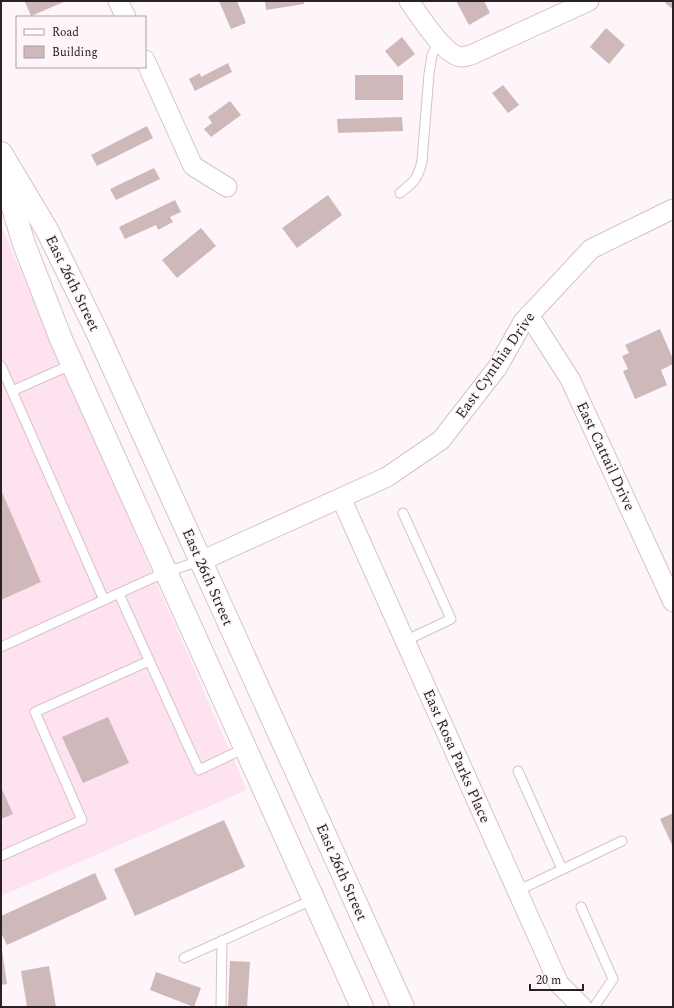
<svg xmlns="http://www.w3.org/2000/svg" width="674" height="1008" font-family="Spectral,serif">
<rect width="100%" height="100%" fill="#fdf5f9"/>
<path fill="#fee2f0" d="M 1,226 L 247,790 L 1,896 Z"/>
<g fill="#cfb8b9">
<path d="M 28,1 L 66,1 L 31,16 L 25,2 Z"/>
<path d="M 219,1 L 237,1 L 246,23 L 231,29 Z"/>
<path d="M 265,1 L 304,1 L 304,4 L 266,10 Z"/>
<path d="M 456,1 L 484,1 L 490,13 L 469,25 Z"/>
<path d="M 667,1 L 673,1 L 673,9 L 665,3 Z"/>
<path d="M 606,28 L 625,45 L 609,64 L 590,47 Z"/>
<path d="M 402,37 L 415,54 L 398,67 L 385,51 Z"/>
<path d="M 228,63 L 232,72 L 195,91 L 189,79 L 200,73 L 201,77 Z"/>
<rect x="355" y="75" width="48" height="25"/>
<path d="M 503,85 L 519,105 L 508,113 L 492,93 Z"/>
<path d="M 230,101 L 241,115 L 211,137 L 204,129 L 212,123 L 208,117 Z"/>
<path d="M 402,117 L 403,131 L 338,133 L 337,119 Z"/>
<path d="M 147,126 L 153,138 L 97,166 L 91,155 Z"/>
<path d="M 154,168 L 160,179 L 116,200 L 110,189 Z"/>
<path d="M 328,195 L 342,215 L 297,248 L 282,228 Z"/>
<path d="M 175,200 L 181,212 L 170,217 L 173,222 L 158,230 L 156,225 L 125,239 L 119,227 Z"/>
<path d="M 201,228 L 216,246 L 177,278 L 162,260 Z"/>
<path d="M 660,329 L 673,359 L 673,364 L 661,370 L 667,385 L 635,399 L 623,371 L 628,369 L 622,356 L 629,353 L 625,345 Z"/>
<path d="M 1,490 L 41,582 L 1,600 Z"/>
<path d="M 108,717 L 129,763 L 83,783 L 62,737 Z"/>
<path d="M 1,787 L 13,814 L 1,819 Z"/>
<path d="M 673,813 L 673,847 L 660,819 Z"/>
<path d="M 224,820 L 245,867 L 135,916 L 114,869 Z"/>
<path d="M 95,873 L 107,899 L 7,945 L 1,933 L 1,916 Z"/>
<path d="M 1,943 L 7,984 L 1,985 Z"/>
<path d="M 230,961 L 250,962 L 247,1007 L 228,1007 Z"/>
<path d="M 49,966 L 56,1007 L 27,1007 L 21,971 Z"/>
<path d="M 156,972 L 201,988 L 194,1007 L 150,990 Z"/>
</g>
<g fill="none" stroke-linecap="round" stroke-linejoin="round">
<defs>
<g id="service">
<path d="M 400,193 C 414,182 418,179 422,161 L 429,74 L 432,55 L 439,42"/>
<path d="M 73,364 L 12,391 L 104,600 L 166,572 L 200,561"/>
<path d="M 1,366 L 12,391"/>
<path d="M 403,513 L 451,619 L 405,641"/>
<path d="M 119,594 L 199,770 L 245,748"/>
<path d="M 1,647 L 104,600"/>
<path d="M 518,771 L 562,869"/>
<path d="M 1,856 L 82,820 L 35,712 L 149,661"/>
<path d="M 517,891 L 622,841"/>
<path d="M 581,907 L 613,979 L 594,1007"/>
<path d="M 184,958 L 314,899"/>
<path d="M 221,1007 L 222,941"/>
</g>
<g id="minor">
<path d="M 118,1 L 126,17"/>
<path d="M 409,1 C 419,15 444,56 462,57 C 465,57 469,55 471,55 L 589,1"/>
<path d="M 145,60 L 193,166 L 227,187"/>
<path d="M 529,315 L 570,379 L 673,602"/>
<path d="M 341,498 L 559,984 L 582,1007"/>
<path d="M 201,561 L 387,477 L 441,440 L 497,368 L 523,322 L 591,249 L 673,209"/>
</g>
<g id="secondary">
<path d="M 1,153 L 47,230 L 97,332 L 403,1007"/>
<path d="M 2,171 L 24,244 L 61,339 L 362,1007"/>
</g>
</defs>
<use href="#service" stroke="#d6c2cc" stroke-width="11"/>
<use href="#minor" stroke="#d6c2cc" stroke-width="21"/>
<use href="#secondary" stroke="#d6c2cc" stroke-width="24"/>
<use href="#service" stroke="#fff" stroke-width="9"/>
<use href="#minor" stroke="#fff" stroke-width="19"/>
<use href="#secondary" stroke="#fff" stroke-width="22"/>
</g>
<g text-anchor="middle" stroke-width="3" stroke-linejoin="round" paint-order="stroke">
<g font-size="15" fill="#292125" stroke="#fdf5f9">
<text transform="translate(73 283) rotate(64)" y="5">East 26th Street</text>
<text transform="translate(495 365) rotate(-55)" y="5">East Cynthia Drive</text>
<text transform="translate(606 456) rotate(65)" y="5">East Cattail Drive</text>
<text transform="translate(208 577) rotate(66)" y="5">East 26th Street</text>
<text transform="translate(457 756) rotate(66)" y="5">East Rosa Parks Place</text>
<text transform="translate(342 872) rotate(66)" y="5">East 26th Street</text>
</g>
</g>
<rect width="674" height="1008" fill="none" stroke="#292125" stroke-width="4"/>
<rect x="16" y="16" width="130" height="52" fill="#fdf5f9" stroke="#a8a0a4"/>
<rect x="24" y="29" width="20" height="6" fill="#ffffff" stroke="#a8a0a4"/>
<text x="52" y="36" font-size="12" fill="#292125">Road</text>
<rect x="24" y="46" width="20" height="12" fill="#cfb8b9" stroke="#a8a0a4"/>
<text x="52" y="56" font-size="12" fill="#292125">Building</text>
<path d="M530 984v6h53v-6" fill="none" stroke="#292125" stroke-width="2"/>
<text x="536" y="984" font-size="12" fill="#292125" stroke="#fdf5f9" stroke-width="3" paint-order="stroke">20 m</text>
</svg>
